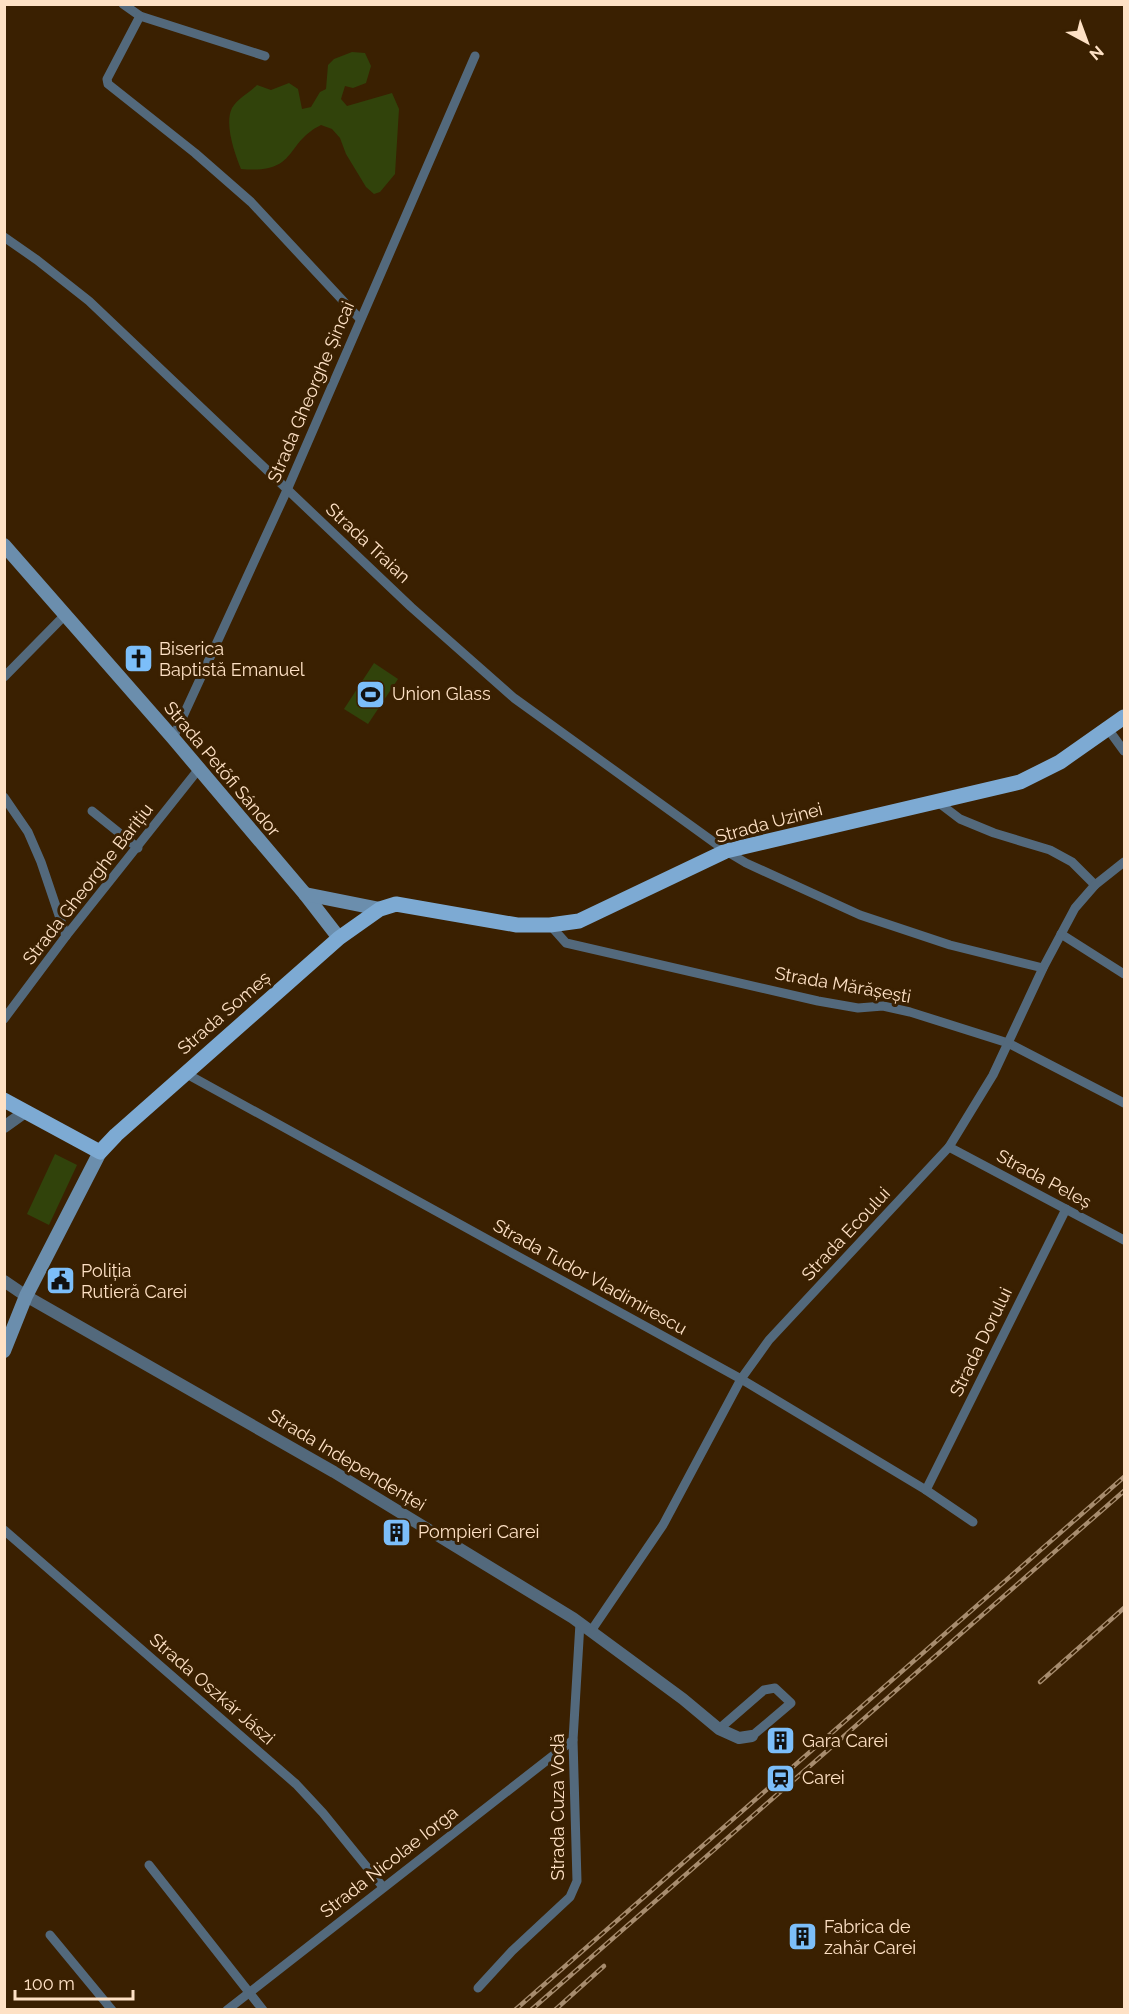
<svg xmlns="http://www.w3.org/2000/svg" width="1129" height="2014" font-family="Raleway,sans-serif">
<rect width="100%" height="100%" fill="#3a2001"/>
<g fill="#31430b">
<path d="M 352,52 L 365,53 L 371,66 L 366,83 L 353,88 L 345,86 L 341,99 L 347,106 L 392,93 L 399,109 L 395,174 L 380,192 L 374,194 L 366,187 L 346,154 L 340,138 L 332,129 L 321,125 C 283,144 299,174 241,169 C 235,154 224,124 232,108 C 237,99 249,93 257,85 L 271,90 L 289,83 L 298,89 L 302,109 L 311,107 L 320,92 L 326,89 L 328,65 L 334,59 Z"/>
<path d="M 374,663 L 398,679 L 368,724 L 344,709 Z"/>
<path d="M 55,1154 L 77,1165 L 49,1225 L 27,1214 Z"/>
</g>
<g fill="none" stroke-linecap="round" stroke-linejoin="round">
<g stroke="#53697c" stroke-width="9">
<path d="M 123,4 L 140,16 L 265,56"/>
<path d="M 140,16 L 107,79 L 108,84 L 195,153 L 251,202 L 360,319"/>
<path d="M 4,237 L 37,260 L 89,301 L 411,607 L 514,698 L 726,851 L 746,863 L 860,915 L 950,945 L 1043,968"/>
<path d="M 4,677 L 66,614"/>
<path d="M 1108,729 L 1124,751"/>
<path d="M 173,738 L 287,490 L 475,56"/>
<path d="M 4,797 L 28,832 L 41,862 L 66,936"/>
<path d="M 939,803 L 960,819 L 994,833 L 1050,850 L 1072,862 L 1095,885"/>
<path d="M 92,811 L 138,848"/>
<path d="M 550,925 L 566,943 L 818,1001 L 858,1008 L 883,1006 L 910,1012 L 1008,1043 L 1124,1103"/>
<path d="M 1061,934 L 1124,974"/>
<path d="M 4,1019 L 66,936 L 198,770"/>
<path d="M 185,1073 L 741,1379 L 926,1490 L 973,1522"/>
<path d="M 949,1147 L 1124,1240"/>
<path d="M 926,1490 L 1066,1209"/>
<path d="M 4,1530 L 296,1784 L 323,1813 L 383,1887"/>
<path d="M 591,1631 L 663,1525 L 741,1379 L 769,1340 L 949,1147 L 993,1075 L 1043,968 L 1075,908 L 1095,885 L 1124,862"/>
<path d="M 719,1729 L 764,1690 L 775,1688 L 791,1703 L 752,1736"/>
<path d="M 149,1865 L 263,2010"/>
<path d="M 50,1935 L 112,2010"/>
<path d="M 478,1988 L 512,1951 L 570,1897 L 577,1881 L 573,1740 L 580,1623"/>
<path d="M 227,2010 L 573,1740"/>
</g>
<g stroke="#53697c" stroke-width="12">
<path d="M 4,1127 L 25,1112"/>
<path d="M 4,1281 L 26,1296 L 334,1472 L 573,1618 L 683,1699 L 719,1729 L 739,1738 L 752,1736"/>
</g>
<g stroke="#6b8ead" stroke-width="14">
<path d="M 4,545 L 173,738 L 305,894 L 339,938"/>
<path d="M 305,894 L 380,909"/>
<path d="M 4,1351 L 26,1296 L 100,1152"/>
</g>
<path stroke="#7daad3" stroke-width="15" d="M 4,1100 L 100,1152 L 116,1135 L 339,938 L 380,909 L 396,904 L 517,925 L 550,925 L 579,921 L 726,851 L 1020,782 L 1060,762 L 1124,717"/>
<defs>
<g id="rail">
<path d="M 1040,1682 L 1124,1608"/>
<path d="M 515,2010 L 1124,1477"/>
<path d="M 531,2010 L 1124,1491"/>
<path d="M 555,2010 L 604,1966"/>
</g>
</defs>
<use href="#rail" stroke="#a78c6e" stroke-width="4.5"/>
<use href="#rail" stroke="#3a2001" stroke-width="2" stroke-dasharray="7" stroke-linecap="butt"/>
</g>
<defs>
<symbol id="church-square" viewBox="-11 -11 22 22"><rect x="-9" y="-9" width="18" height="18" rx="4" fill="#7cbef9" stroke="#3a2001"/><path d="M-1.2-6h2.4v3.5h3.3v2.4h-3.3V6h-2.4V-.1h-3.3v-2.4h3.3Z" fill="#111"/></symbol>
<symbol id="stadium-square" viewBox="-11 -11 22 22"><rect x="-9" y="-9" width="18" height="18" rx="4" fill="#7cbef9" stroke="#3a2001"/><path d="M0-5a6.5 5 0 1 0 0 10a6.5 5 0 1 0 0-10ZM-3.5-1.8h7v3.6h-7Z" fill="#111"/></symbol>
<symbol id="civic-square" viewBox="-11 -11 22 22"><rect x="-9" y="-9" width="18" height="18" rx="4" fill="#7cbef9" stroke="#3a2001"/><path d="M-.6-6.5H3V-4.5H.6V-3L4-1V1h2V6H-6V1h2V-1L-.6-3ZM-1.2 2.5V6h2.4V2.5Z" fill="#111"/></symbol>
<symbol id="building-square" viewBox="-11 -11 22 22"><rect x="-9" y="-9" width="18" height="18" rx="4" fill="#7cbef9" stroke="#3a2001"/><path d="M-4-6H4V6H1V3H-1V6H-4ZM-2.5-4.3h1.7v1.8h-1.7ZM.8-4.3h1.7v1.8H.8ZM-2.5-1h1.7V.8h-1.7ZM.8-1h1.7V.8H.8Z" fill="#111"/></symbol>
<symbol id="station-square" viewBox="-11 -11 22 22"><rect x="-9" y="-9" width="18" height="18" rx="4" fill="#7cbef9" stroke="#3a2001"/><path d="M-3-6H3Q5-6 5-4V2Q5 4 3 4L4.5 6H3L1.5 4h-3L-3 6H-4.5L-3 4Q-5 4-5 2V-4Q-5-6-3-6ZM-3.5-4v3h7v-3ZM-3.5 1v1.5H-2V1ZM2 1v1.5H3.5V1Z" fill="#111"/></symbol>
</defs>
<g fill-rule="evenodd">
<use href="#church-square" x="122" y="642" width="33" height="33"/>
<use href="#stadium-square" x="354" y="678" width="33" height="33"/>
<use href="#civic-square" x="44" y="1264" width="33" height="33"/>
<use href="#building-square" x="380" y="1516" width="33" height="33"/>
<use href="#building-square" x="764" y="1724" width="33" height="33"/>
<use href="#station-square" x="764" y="1762" width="33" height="33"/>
<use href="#building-square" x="786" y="1920" width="33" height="33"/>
</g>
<g text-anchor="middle" stroke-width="6" stroke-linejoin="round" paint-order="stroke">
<g font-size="18" fill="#fee1c5" stroke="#3a2001">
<text transform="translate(311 392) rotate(-67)" y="6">Strada Gheorghe Șincai</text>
<text transform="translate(368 543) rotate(43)" y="6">Strada Traian</text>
<text transform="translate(222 769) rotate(50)" y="6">Strada Petőfi Sándor</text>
<text transform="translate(769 823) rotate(-15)" y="6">Strada Uzinei</text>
<text transform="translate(88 884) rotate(-52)" y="6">Strada Gheorghe Barițiu</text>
<text transform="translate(843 985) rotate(10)" y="6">Strada Mărășești</text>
<text transform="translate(224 1013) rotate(-41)" y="6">Strada Someș</text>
<text transform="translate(1044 1179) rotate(28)" y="6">Strada Peleș</text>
<text transform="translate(846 1234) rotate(-47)" y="6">Strada Ecoului</text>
<text transform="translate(590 1277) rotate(29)" y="6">Strada Tudor Vladimirescu</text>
<text transform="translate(981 1342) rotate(-64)" y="6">Strada Dorului</text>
<text transform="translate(347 1460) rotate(31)" y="6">Strada Independenței</text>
<text transform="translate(212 1689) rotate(41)" y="6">Strada Oszkár Jászi</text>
<text transform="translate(558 1807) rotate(-90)" y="6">Strada Cuza Vodă</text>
<text transform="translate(389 1862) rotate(-38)" y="6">Strada Nicolae Iorga</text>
</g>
<g font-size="18" fill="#fee1c5" stroke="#3a2001" text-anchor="start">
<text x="159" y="655">Biserica<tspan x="159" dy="21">Baptistă Emanuel</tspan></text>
<text x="392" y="700">Union Glass</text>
<text x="81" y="1277">Poliția<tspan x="81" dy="21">Rutieră Carei</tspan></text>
<text x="418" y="1538">Pompieri Carei</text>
<text x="802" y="1747">Gara Carei</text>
<text x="802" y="1784">Carei</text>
<text x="824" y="1933">Fabrica de<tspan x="824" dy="21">zahăr Carei</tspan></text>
</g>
</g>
<rect width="1129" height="2014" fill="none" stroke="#fee1c5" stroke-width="12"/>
<g transform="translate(1087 42) rotate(139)" stroke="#3a2001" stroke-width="4.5" paint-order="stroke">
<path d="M0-4.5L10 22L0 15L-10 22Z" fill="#fee1c5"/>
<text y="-9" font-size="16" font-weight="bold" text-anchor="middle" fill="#fee1c5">N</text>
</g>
<path d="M15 1990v9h118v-9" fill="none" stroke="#fee1c5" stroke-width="3"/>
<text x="24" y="1990" font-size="18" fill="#fee1c5" stroke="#3a2001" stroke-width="4.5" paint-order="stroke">100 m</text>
</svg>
